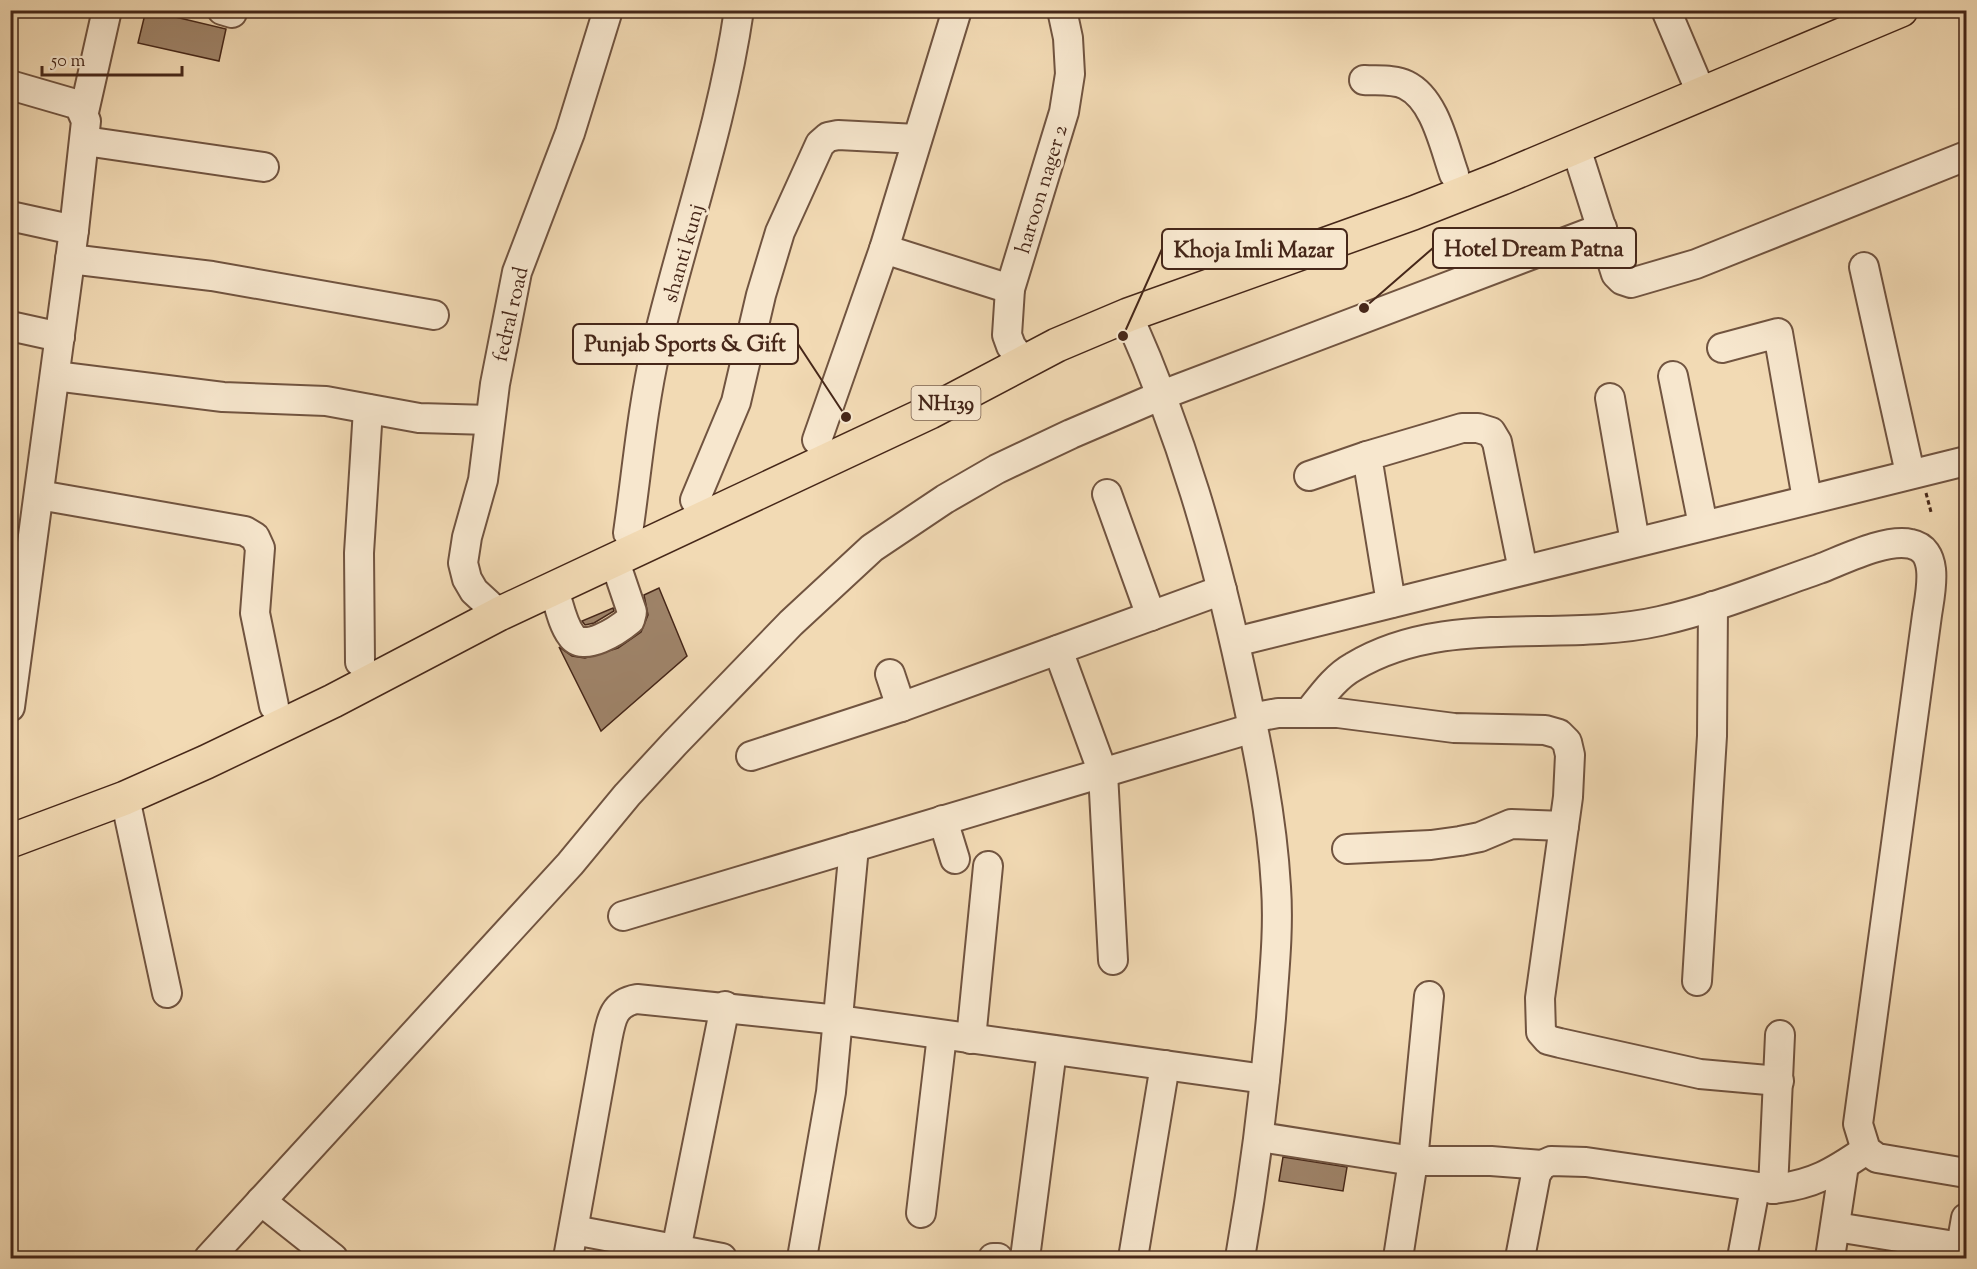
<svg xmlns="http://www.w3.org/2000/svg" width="1977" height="1269" font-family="'Sorts Mill Goudy',serif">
<rect width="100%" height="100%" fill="#f2dab4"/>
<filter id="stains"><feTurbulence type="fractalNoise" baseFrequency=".00333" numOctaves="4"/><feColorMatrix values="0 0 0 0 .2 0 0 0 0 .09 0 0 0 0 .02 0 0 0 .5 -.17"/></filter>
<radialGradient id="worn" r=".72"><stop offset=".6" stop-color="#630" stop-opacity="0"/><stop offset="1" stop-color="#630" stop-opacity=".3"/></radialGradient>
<g fill="#9f846a" stroke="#462719" stroke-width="1.5">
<path d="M 146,10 L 226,29 L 219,61 L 138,43 Z"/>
<path d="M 659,588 L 687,656 L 601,731 L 559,647 L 572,656 L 585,658 L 618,648 L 641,632 L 648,615 L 644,595 Z"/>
<path d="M 613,608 L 614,611 L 594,623 L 585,625 L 582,621 Z"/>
<path d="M 1283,1157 L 1347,1167 L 1343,1191 L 1279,1181 Z"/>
</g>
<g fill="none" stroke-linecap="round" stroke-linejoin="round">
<defs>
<g id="minor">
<path d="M 222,10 L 232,13"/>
<path d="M 1666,10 L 1702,95"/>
<path d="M 1364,80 C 1377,81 1394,79 1406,85 C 1435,99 1444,146 1454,174"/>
<path d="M 10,85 L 79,105 L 86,121 L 74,230 L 10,707"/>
<path d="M 84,112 L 107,10"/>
<path d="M 85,141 L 264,167"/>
<path d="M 1576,148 L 1616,274 L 1622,280 L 1631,283 L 1696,264 L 1966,156"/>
<path d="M 10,216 L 74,230"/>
<path d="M 884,249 L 1010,289"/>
<path d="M 70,259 L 212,276 L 434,315"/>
<path d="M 1864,267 L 1910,473"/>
<path d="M 1128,315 C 1182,436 1214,547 1242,676 C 1257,744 1272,816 1276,887 C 1279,930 1274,974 1271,1018 C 1264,1099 1254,1178 1240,1258"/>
<path d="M 10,326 L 60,337"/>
<path d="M 1722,348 L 1778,333 L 1807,499"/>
<path d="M 1024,363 L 1011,346 L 1007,335 L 1010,289 L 1064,112 L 1070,74 L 1068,38 L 1062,10"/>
<path d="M 55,376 L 223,397 L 326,401 L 419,418 L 490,420"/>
<path d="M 1673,376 L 1703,525"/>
<path d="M 1610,398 L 1635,542"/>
<path d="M 817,440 L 884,249 L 957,10"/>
<path d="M 1309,476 L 1367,456"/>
<path d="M 1107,494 L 1151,616"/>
<path d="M 39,495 L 245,531 L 255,537 L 260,548 L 255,613 L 274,706"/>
<path d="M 695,500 L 736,402 L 761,295 L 780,232 L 820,144 L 828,137 L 838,135 L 917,139"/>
<path d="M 628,533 C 637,471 642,409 656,348 C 683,234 722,127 739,10"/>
<path d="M 554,590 C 559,604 562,623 571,635 C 583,654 618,630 630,620 L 632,612 L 615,562"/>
<path d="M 1391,603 L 1367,456 L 1462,428 L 1478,428 L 1491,432 L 1497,442 L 1523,570"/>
<path d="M 499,614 L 474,591 L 467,579 L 463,563 L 467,537 L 483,480 L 495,384 L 517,272 L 570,133 L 608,10"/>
<path d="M 1235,642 L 1966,461"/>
<path d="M 1058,650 L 1103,773 L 1113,960"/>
<path d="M 360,662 L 359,553 L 368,409"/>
<path d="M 890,674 L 901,707"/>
<path d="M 1309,712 C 1322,696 1335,677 1353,667 C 1446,611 1559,644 1660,621 C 1714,609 1767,587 1819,569 C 1843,560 1886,538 1911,544 C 1941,550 1930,594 1927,615 L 1858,1124 L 1866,1150 L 1877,1158 L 1966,1173"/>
<path d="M 1251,718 L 1278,713 L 1338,713 L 1454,728 L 1545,730 L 1559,734 L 1567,742 L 1570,755 L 1568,797 L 1540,998 L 1541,1032 L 1548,1040 L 1560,1043 L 1700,1074 L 1779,1081"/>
<path d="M 751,756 L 901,707 L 1222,590"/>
<path d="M 125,798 L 167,993"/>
<path d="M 943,820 L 955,859"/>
<path d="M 1347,849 L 1431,845 L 1460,841 L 1480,837 L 1511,824 L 1564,826"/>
<path d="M 623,916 L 1253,728"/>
<path d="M 1697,981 L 1712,736 L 1713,606"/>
<path d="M 971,1039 L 988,866"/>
<path d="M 1260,1137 L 1413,1161 L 1491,1161 L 1542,1165"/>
<path d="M 1773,1189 L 1780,1035"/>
<path d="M 261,1201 L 333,1258"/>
<path d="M 921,1213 L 942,1035"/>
<path d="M 1836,1227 L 1961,1247"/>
<path d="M 574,1230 L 722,1258"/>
<path d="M 676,1250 L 725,1006"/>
<path d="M 209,1258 L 570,864 L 627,795 L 675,743 L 791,623 L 872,548 L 945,499 L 997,469 L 1071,434 L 1162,395 L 1602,228"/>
<path d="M 568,1258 L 607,1041 C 611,1020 613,1003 637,999 L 839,1020 L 1265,1079"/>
<path d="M 802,1258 L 831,1092 L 854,847"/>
<path d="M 993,1258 L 998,1258"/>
<path d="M 1025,1258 L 1052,1050"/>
<path d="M 1133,1258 L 1165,1065"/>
<path d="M 1398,1258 L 1413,1161 L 1429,996"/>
<path d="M 1520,1258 L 1536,1174 L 1542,1165 L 1551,1161 L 1586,1162 L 1773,1189 C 1813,1185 1834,1172 1866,1150"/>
<path d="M 1742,1258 L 1755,1188"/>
<path d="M 1830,1258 L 1844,1165"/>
<path d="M 1959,1258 L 1966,1218"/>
</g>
<path id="highway" d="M 10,841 L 125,798 L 206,762 L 333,701 L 499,614 L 930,412 L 1057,345 L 1128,315 L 1413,213 L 1502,178 L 1901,10"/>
</defs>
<use href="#minor" stroke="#715440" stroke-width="32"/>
<use href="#highway" stroke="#462719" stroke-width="36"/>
<path stroke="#462719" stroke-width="3" stroke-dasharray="4.5 3" stroke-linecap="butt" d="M 1926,493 L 1931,512"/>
<use href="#minor" stroke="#f7e7ce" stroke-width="28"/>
<use href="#highway" stroke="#f2dab4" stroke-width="33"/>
</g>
<g text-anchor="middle" stroke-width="6" stroke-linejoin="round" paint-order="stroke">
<rect fill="#f7e7ce" stroke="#7b614f" stroke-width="1.5" x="911.5" y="386" width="69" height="34" rx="4.5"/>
<g font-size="20" font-weight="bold" fill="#462719">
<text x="946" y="410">NH139</text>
</g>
<g font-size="21" fill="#462719" stroke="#f7e7ce">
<text transform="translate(1041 189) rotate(-73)" y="7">haroon nager 2</text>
<text transform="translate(683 253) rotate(-74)" y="7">shanti kunj</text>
<text transform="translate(510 314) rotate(-77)" y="7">fedral road</text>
</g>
</g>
<path fill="none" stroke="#462719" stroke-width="2" d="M1364 308L1433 248M1123 336L1162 249M846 417L798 344"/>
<g fill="#462719" stroke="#f7e7ce" stroke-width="2">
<circle cx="1364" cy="308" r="6"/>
<circle cx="1123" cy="336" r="6"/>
<circle cx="846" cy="417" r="6"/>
</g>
<g fill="#f7e7ce" stroke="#462719" stroke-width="2">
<rect x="1433" y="228" width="203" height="40" rx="6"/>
<rect x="1162" y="229" width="185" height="40" rx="6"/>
<rect x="573" y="324" width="225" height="40" rx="6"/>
</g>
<g font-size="22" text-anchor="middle" font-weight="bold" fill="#462719">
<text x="1534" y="256">Hotel Dream Patna</text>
<text x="1254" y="257">Khoja Imli Mazar</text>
<text x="685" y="351">Punjab Sports &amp; Gift</text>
</g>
<rect width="1977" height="1269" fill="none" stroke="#f2dab4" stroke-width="36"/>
<rect x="12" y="12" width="1953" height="1245" fill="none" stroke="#462719" stroke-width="3"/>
<rect x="18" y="18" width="1941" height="1233" fill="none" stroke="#462719" stroke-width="1.5"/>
<path d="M42 66v9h140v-9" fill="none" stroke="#462719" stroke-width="3"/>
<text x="51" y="66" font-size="18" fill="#462719" stroke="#f7e7ce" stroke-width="4.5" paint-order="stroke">50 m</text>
<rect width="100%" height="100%" filter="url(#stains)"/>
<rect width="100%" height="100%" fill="url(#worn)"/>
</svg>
